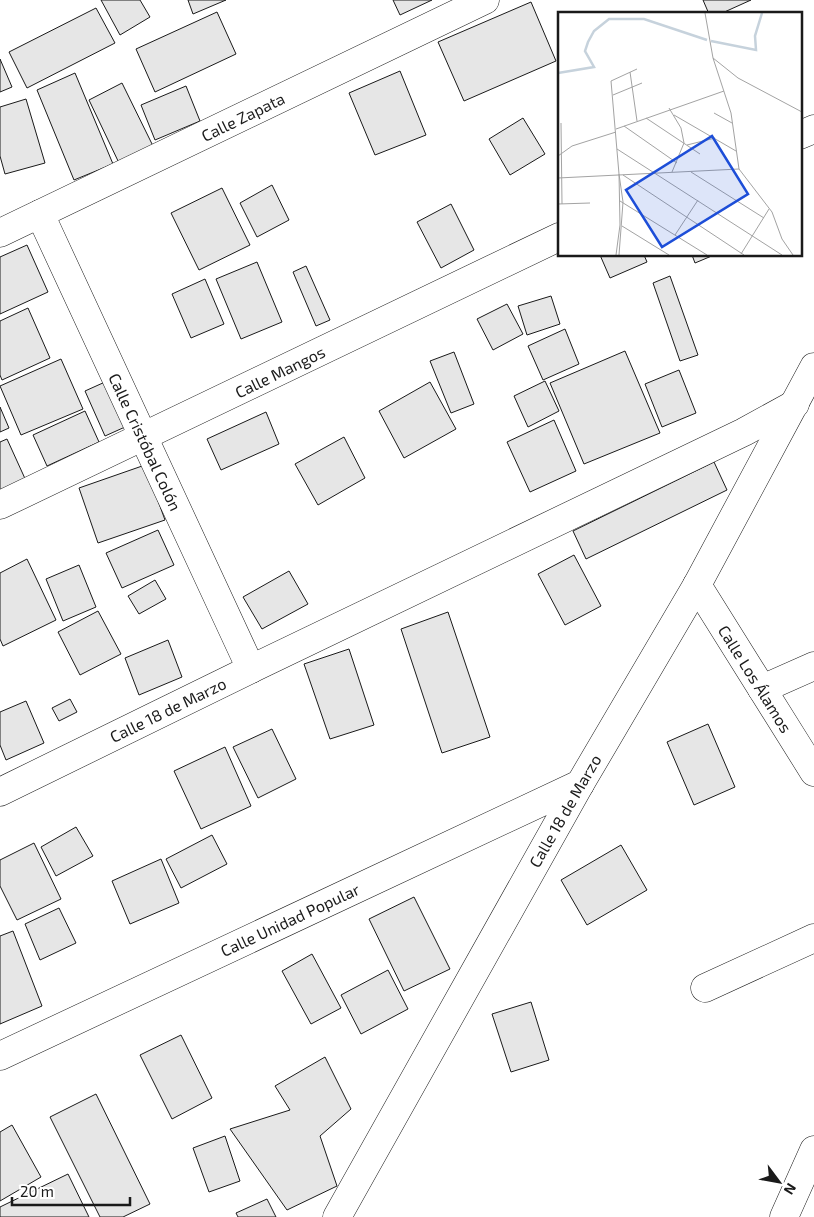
<svg xmlns="http://www.w3.org/2000/svg" width="814" height="1217" font-family="'Exo 2',sans-serif">
<rect width="100%" height="100%" fill="#fff"/>
<g fill="#e6e6e6" stroke="#1a1a1a">
<path d="M 101,0 L 140,0 L 150,17 L 120,35 Z"/>
<path d="M 188,0 L 226,0 L 193,14 Z"/>
<path d="M 393,0 L 432,0 L 400,15 Z"/>
<path d="M 703,0 L 751,0 L 720,14 L 709,14 Z"/>
<path d="M 531,2 L 556,61 L 464,101 L 438,42 Z"/>
<path d="M 96,8 L 115,43 L 27,88 L 9,52 Z"/>
<path d="M 217,12 L 236,54 L 155,92 L 136,49 Z"/>
<path d="M 0,59 L 12,87 L 0,92 Z"/>
<path d="M 400,71 L 426,135 L 375,155 L 349,93 Z"/>
<path d="M 75,73 L 113,164 L 74,180 L 37,90 Z"/>
<path d="M 122,83 L 153,146 L 119,163 L 89,100 Z"/>
<path d="M 186,86 L 200,121 L 155,140 L 141,105 Z"/>
<path d="M 26,99 L 45,163 L 5,174 L 0,156 L 0,107 Z"/>
<path d="M 523,118 L 545,154 L 510,175 L 489,139 Z"/>
<path d="M 272,185 L 289,220 L 257,237 L 240,203 Z"/>
<path d="M 222,188 L 250,245 L 199,270 L 171,213 Z"/>
<path d="M 451,204 L 474,250 L 441,268 L 417,222 Z"/>
<path d="M 27,245 L 48,292 L 0,314 L 0,257 Z"/>
<path d="M 600,255 L 644,255 L 647,262 L 610,278 Z"/>
<path d="M 692,255 L 714,255 L 695,263 Z"/>
<path d="M 257,262 L 282,322 L 241,339 L 216,279 Z"/>
<path d="M 306,266 L 330,320 L 316,326 L 293,272 Z"/>
<path d="M 670,276 L 698,355 L 680,361 L 653,283 Z"/>
<path d="M 205,279 L 224,324 L 191,338 L 172,294 Z"/>
<path d="M 551,296 L 560,324 L 527,335 L 518,306 Z"/>
<path d="M 507,304 L 523,334 L 493,350 L 477,319 Z"/>
<path d="M 28,308 L 50,358 L 2,380 L 0,375 L 0,321 Z"/>
<path d="M 565,329 L 579,364 L 543,380 L 528,346 Z"/>
<path d="M 625,351 L 660,433 L 584,464 L 550,383 Z"/>
<path d="M 454,352 L 474,404 L 451,413 L 430,361 Z"/>
<path d="M 61,359 L 83,409 L 21,435 L 0,386 Z"/>
<path d="M 679,370 L 696,413 L 662,427 L 645,384 Z"/>
<path d="M 545,381 L 559,411 L 528,427 L 514,396 Z"/>
<path d="M 105,382 L 125,427 L 105,436 L 85,391 Z"/>
<path d="M 430,382 L 456,429 L 404,458 L 379,411 Z"/>
<path d="M 0,407 L 9,428 L 0,432 Z"/>
<path d="M 85,411 L 99,442 L 47,466 L 33,435 Z"/>
<path d="M 266,412 L 279,444 L 221,470 L 207,439 Z"/>
<path d="M 554,420 L 576,471 L 530,492 L 507,442 Z"/>
<path d="M 344,437 L 365,478 L 318,505 L 295,464 Z"/>
<path d="M 7,439 L 27,483 L 0,496 L 0,442 Z"/>
<path d="M 714,462 L 727,490 L 586,559 L 573,531 Z"/>
<path d="M 145,465 L 165,520 L 98,543 L 79,488 Z"/>
<path d="M 158,530 L 174,565 L 122,588 L 106,553 Z"/>
<path d="M 574,555 L 601,606 L 565,625 L 538,574 Z"/>
<path d="M 27,559 L 56,620 L 3,646 L 0,639 L 0,573 Z"/>
<path d="M 79,565 L 96,607 L 63,621 L 46,579 Z"/>
<path d="M 289,571 L 308,604 L 262,629 L 243,597 Z"/>
<path d="M 155,580 L 166,599 L 139,614 L 128,596 Z"/>
<path d="M 98,611 L 121,654 L 80,675 L 58,632 Z"/>
<path d="M 448,612 L 490,737 L 442,753 L 401,629 Z"/>
<path d="M 168,640 L 182,677 L 139,695 L 125,658 Z"/>
<path d="M 349,649 L 374,725 L 330,739 L 304,664 Z"/>
<path d="M 70,699 L 77,712 L 59,721 L 52,708 Z"/>
<path d="M 26,701 L 44,743 L 6,760 L 0,745 L 0,712 Z"/>
<path d="M 708,724 L 735,787 L 694,805 L 667,742 Z"/>
<path d="M 272,729 L 296,779 L 258,798 L 233,747 Z"/>
<path d="M 225,747 L 251,806 L 201,829 L 174,771 Z"/>
<path d="M 76,827 L 93,856 L 56,876 L 41,847 Z"/>
<path d="M 212,835 L 227,864 L 181,888 L 166,859 Z"/>
<path d="M 34,843 L 61,899 L 17,920 L 0,886 L 0,860 Z"/>
<path d="M 621,845 L 647,890 L 587,925 L 561,880 Z"/>
<path d="M 161,859 L 179,903 L 130,924 L 112,881 Z"/>
<path d="M 414,897 L 450,969 L 404,991 L 369,919 Z"/>
<path d="M 59,908 L 76,943 L 40,960 L 25,924 Z"/>
<path d="M 13,931 L 42,1006 L 0,1024 L 0,936 Z"/>
<path d="M 312,954 L 341,1008 L 311,1024 L 282,971 Z"/>
<path d="M 388,970 L 408,1009 L 361,1034 L 341,995 Z"/>
<path d="M 531,1002 L 549,1060 L 511,1072 L 492,1014 Z"/>
<path d="M 181,1035 L 212,1098 L 172,1119 L 140,1055 Z"/>
<path d="M 325,1057 L 351,1109 L 320,1136 L 337,1186 L 287,1210 L 230,1129 L 290,1110 L 275,1086 Z"/>
<path d="M 96,1094 L 150,1204 L 123,1217 L 100,1217 L 50,1117 Z"/>
<path d="M 12,1125 L 41,1177 L 0,1201 L 0,1132 Z"/>
<path d="M 225,1136 L 240,1181 L 209,1192 L 193,1148 Z"/>
<path d="M 68,1174 L 89,1217 L 0,1217 L 0,1207 Z"/>
<path d="M 267,1199 L 276,1217 L 238,1217 L 236,1213 Z"/>
</g>
<g fill="none" stroke-linecap="round" stroke-linejoin="round">
<defs>
<g id="minor">
<path d="M 800,135 L 814,129"/>
<path d="M 40,214 L 251,669"/>
<path d="M 0,233 L 485,0"/>
<path d="M 0,505 L 559,237"/>
<path d="M 697,585 L 814,772"/>
<path d="M 762,689 L 814,666"/>
<path d="M 0,792 L 251,669 L 744,432 L 795,404"/>
<path d="M 705,988 L 814,938"/>
<path d="M 0,1056 L 580,784"/>
<path d="M 337,1217 L 580,784 L 697,585 L 814,367"/>
<path d="M 784,1217 L 814,1150"/>
</g>
</defs>
<use href="#minor" stroke="#1a1a1a" stroke-width="29"/>
<use href="#minor" stroke="#fff" stroke-width="28"/>
</g>
<g text-anchor="middle" stroke-width="4" stroke-linejoin="round" paint-order="stroke">
<g font-size="16" fill="#1a1a1a" stroke="#fff">
<text transform="translate(243 117) rotate(-26)" y="6">Calle Zapata</text>
<text transform="translate(280 372) rotate(-26)" y="6">Calle Mangos</text>
<text transform="translate(145 442) rotate(65)" y="6">Calle Cristóbal Colón</text>
<text transform="translate(755 679) rotate(58)" y="6">Calle Los Álamos</text>
<text transform="translate(168 710) rotate(-26)" y="6">Calle 18 de Marzo</text>
<text transform="translate(565 811) rotate(-60)" y="6">Calle 18 de Marzo</text>
<text transform="translate(290 920) rotate(-25)" y="6">Calle Unidad Popular</text>
</g>
</g>
<g transform="translate(558 12)">
<rect width="244" height="244" fill="#fff"/>
<path fill="none" stroke="#c6d2dc" stroke-width="2.5" d="M 153,29 L 198,38 L 197,24 L 204,1M 0,61 L 36,55 L 27,39 L 30,30 L 36,19 L 51,7 L 86,7 L 149,28"/>
<path fill="none" stroke="#a3a3a3" stroke-width="1" d="M 147,1 L 155,46 L 173,101 L 181,157 L 214,200 L 224,227 L 235,243M 155,46 L 180,66 L 244,100M 72,60 L 79,109M 55,83 L 84,71M 111,96 L 123,116 L 126,131 L 114,160M 156,101 L 174,111M 116,103 L 178,139M 88,106 L 142,142M 3,111 L 4,192M 66,114 L 119,151M 58,117 L 166,79M 129,133 L 157,126M 59,137 L 224,243M 0,144 L 14,134 L 58,120M 133,160 L 206,206M 61,162 L 65,190 L 61,243M 65,163 L 186,243M 0,166 L 181,157M 62,189 L 149,243M 0,192 L 32,191M 64,214 L 111,243M 117,223 L 140,188M 183,242 L 211,197M 58,243 L 62,213 L 61,162 L 53,69 L 79,57"/>
<path fill="#1d4ed8" fill-opacity="0.15" stroke="#1d4ed8" stroke-width="2.5" d="M 154,124 L 190,182 L 104,235 L 68,178 Z"/>
<rect width="244" height="244" fill="none" stroke="#1a1a1a" stroke-width="2.5"/>
</g>
<g transform="translate(779 1182) rotate(122)" stroke="#ffffff" stroke-width="4" paint-order="stroke">
<path d="M0-4L9 19L0 12L-9 19Z" fill="#1a1a1a"/>
<text y="-8" font-size="14" font-weight="bold" text-anchor="middle" fill="#1a1a1a">N</text>
</g>
<path d="M12 1197v8h118v-8" fill="none" stroke="#1a1a1a" stroke-width="2.5"/>
<text x="20" y="1197" font-size="15" fill="#1a1a1a" stroke="#ffffff" stroke-width="4" paint-order="stroke">20 m</text>
</svg>
